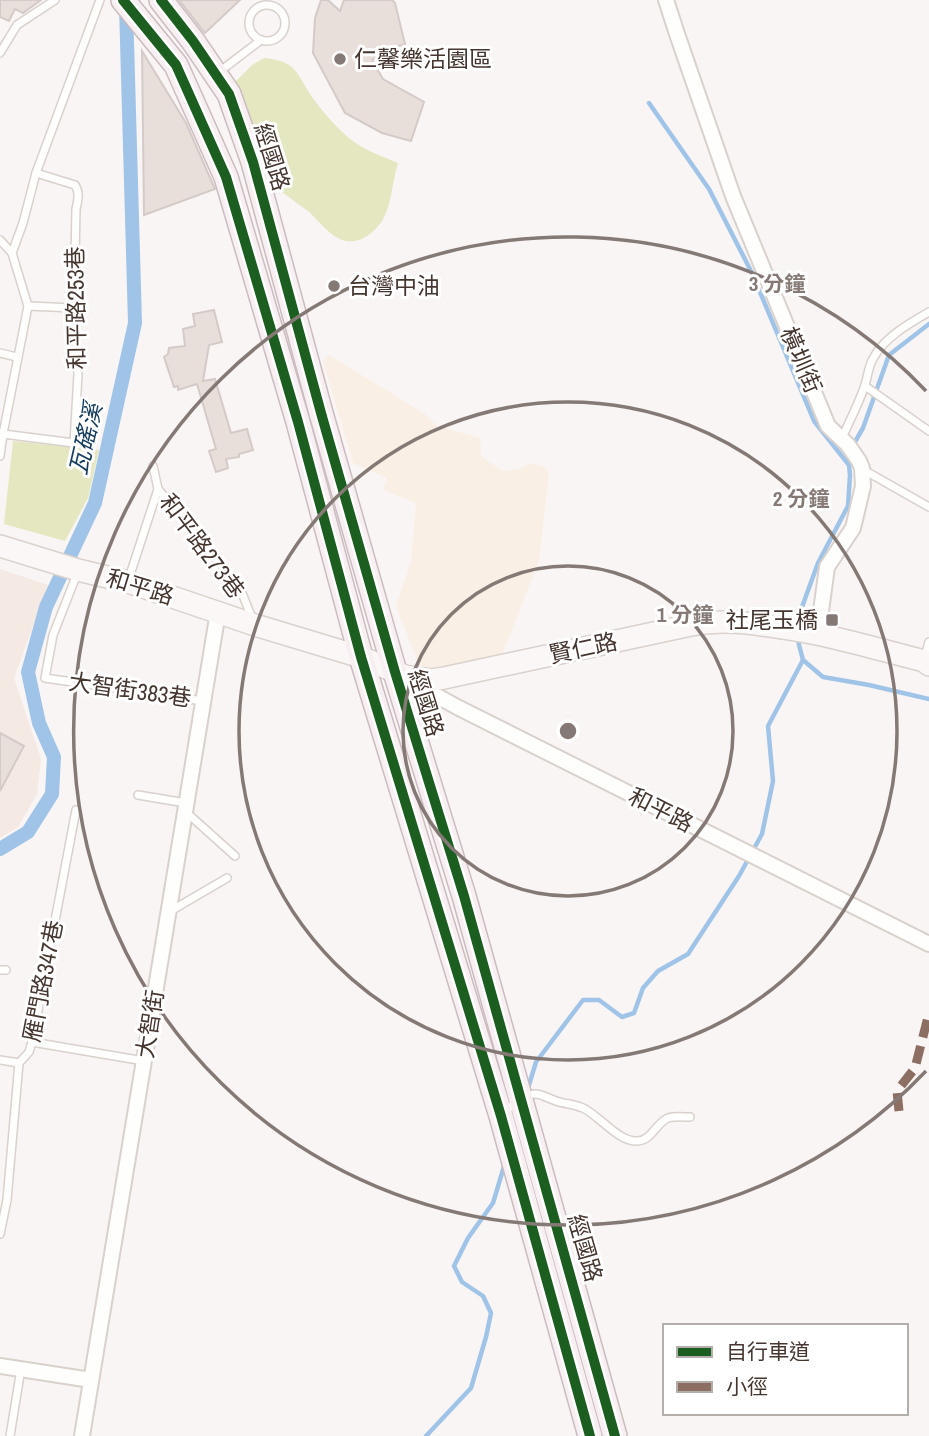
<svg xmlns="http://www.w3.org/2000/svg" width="929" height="1436" font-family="'Archivo Narrow','Noto Sans TC',sans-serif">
<rect width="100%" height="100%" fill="#f9f5f4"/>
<path fill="#f9efe4" d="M 329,355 L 425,414 L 437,426 L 480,438 L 481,456 L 498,468 L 504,471 L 519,469 L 531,463 L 543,466 L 549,473 L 539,561 L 502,655 L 421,670 L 396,606 L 411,562 L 416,503 L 383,490 L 387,478 L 353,463 L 323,361 Z"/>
<path fill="#f5e9e4" d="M 0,569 L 48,585 L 14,678 L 41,759 L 37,794 L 18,827 L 0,838 Z"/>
<g fill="#e4e7c0">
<path d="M 264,58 C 297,61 296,73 312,97 C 322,111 336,127 349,138 C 363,150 382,156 398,163 C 392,182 392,204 382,221 C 377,228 370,235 362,239 C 337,249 324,225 308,211 C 293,200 278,190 265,177 L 234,83 L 252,65 Z"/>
<path d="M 13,441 L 99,450 L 88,498 L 65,541 L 4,524 Z"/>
</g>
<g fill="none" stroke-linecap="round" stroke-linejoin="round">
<g stroke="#a0c4e7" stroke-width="4.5">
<path d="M 649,103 L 709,189 L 752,273 L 814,421 L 849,465"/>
<path d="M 852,447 L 863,428 L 889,355 L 929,324"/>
<path d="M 798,623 L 798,618 L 818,563 L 848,506 L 850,475 L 848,454"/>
<path d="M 803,660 L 823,677 L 869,685 L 929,699"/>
<path d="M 529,1085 L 536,1062 L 583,1000 L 599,1000 L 622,1017 L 634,1013 L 643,988 L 658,971 L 688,954 L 739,876 L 762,834 L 773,781 L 768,726 L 803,660 L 799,645 L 798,636"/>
<path d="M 426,1436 L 471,1388 L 486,1337 L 491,1313 L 483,1296 L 462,1282 L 454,1266 L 468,1238 L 493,1203 L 505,1163"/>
</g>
<path stroke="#a0c4e7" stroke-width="14" d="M 0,849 L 28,832 L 52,794 L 54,757 L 39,723 L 28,672 L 46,607 L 95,503 L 135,323 L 126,6"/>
</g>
<g fill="#e8deda" stroke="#d4cbc9" stroke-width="2">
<path d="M 0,0 L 41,0 L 23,13 L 15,9 L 9,21 L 0,17 Z"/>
<path d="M 179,0 L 240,0 L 205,33 Z"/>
<path d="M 321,0 L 328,0 L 340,11 L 344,0 L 392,0 L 395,3 L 405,44 L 389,49 L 372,60 L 383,79 L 424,102 L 411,141 L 382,133 L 345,113 L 313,53 L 315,18 Z"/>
<path d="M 142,51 L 186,123 L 215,189 L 144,215 Z"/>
<path d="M 214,310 L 222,342 L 209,345 L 203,381 L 215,379 L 231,433 L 247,429 L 253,450 L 239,454 L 239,457 L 226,459 L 228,468 L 216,472 L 209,451 L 216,449 L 197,384 L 178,390 L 178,386 L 174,387 L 164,357 L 168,354 L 169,348 L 185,346 L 183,329 L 195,326 L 193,314 Z"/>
<path d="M 0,733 L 24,746 L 0,791 Z"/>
</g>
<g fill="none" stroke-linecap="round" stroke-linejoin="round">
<defs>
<g id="lane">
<circle cx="267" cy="23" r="18"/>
<path d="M 0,53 L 17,25 L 55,0"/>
<path d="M 219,72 L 261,40"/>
<path d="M 0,240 L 12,253 L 28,306 L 3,434 L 0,456"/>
<path d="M 12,253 L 23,223 L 36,173 L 100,0"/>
<path d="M 28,306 L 74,308"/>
<path d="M 0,353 L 17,357"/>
<path d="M 865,386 L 929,431"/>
<path d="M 3,434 L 74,443 L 78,374 L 74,308 L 76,209 C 78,200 80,193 75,185 L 36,173"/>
<path d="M 842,438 C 849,422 858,405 864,388 C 868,377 868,366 874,357 C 885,337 910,323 929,312"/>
<path d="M 153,466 L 158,489 L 240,588 L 252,618"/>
<path d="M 862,469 L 929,507"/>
<path d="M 77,574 L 53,635 L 45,678 L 203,701"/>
<path d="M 128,581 L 158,489"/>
<path d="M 925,657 L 929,642"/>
<path d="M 138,795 L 186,803"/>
<path d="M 186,812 L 235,856"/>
<path d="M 169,912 L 227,878"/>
<path d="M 0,970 L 6,970"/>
<path d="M 32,1042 L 144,1061"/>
<path d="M 0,1060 L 19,1063"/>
<path d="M 504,1113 C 514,1104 525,1090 541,1095 C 546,1097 551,1099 556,1101 C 565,1104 574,1104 583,1108 C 600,1116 619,1143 638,1141 C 652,1140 656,1123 668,1118 C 675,1116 683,1117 690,1117"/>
<path d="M 0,1234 L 7,1200 L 19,1063 L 29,1052 L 32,1042 L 76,810"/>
<path d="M 10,1436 L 21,1369"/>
</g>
<g id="street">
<path d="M 666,0 L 677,34 L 733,196 L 828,426 L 848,445 L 859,461 L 862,468 L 863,486 L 853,528 L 827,567 L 818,633"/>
<path d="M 412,682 L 457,707 L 929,944"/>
<path d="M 0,1366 L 91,1380"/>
<path d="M 82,1436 L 218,612"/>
</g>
<path id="secondary" d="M 0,546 L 78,570 L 128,582 L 255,625 L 361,657 L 405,676 L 431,680 L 444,678 L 691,625 C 723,619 751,623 782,628 C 831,635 877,649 924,661 L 929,665"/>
<g id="primary">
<path d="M 123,0 L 176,65 L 226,177 L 298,422 L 361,657 L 501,1116 L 590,1436"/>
<path d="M 161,0 L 193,41 L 229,94 L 253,162 L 321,413 L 395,672 L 464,896 L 615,1436"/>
</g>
</defs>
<use href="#lane" stroke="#d9d1cc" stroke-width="10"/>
<use href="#street" stroke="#d9d1cc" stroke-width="18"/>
<use href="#secondary" stroke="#d9d1cc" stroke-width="24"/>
<use href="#primary" stroke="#cbbcbf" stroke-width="26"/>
<use href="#lane" stroke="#fefefd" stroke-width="7"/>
<use href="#street" stroke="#fefefd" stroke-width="14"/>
<use href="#secondary" stroke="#fbf7f7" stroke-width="21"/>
<use href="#primary" stroke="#f7eff1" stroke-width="23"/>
<path stroke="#8d6e63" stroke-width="9" stroke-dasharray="18 9" stroke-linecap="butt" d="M 899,1111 L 897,1091 L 915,1068 L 929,1013"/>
<defs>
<g id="cycleway">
<path d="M 123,0 L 176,65 L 226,177 L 298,422 L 361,657 L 501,1116 L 590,1436"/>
<path d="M 161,0 L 193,41 L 229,94 L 253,162 L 321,413 L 395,672 L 464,896 L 615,1436"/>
</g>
</defs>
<use href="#cycleway" stroke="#fff" stroke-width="15"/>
<use href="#cycleway" stroke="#1b5e20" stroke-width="10"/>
</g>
<g fill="none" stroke="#847974" stroke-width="3.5">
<circle cx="568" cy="731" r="165"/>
<circle cx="568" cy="731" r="329"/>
<path d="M926 1071A494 494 0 1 1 926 391"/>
</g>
<g fill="#847974" stroke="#fff" stroke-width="2.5">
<circle cx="340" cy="59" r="7"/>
<circle cx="334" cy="286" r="7"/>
<rect x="825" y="613" width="14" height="14" rx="3.5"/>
</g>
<g text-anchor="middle" stroke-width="6" stroke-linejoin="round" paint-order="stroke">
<g font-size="23" fill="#45362f" stroke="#fff" text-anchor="start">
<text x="354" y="67">仁馨樂活園區</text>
<text x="348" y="294">台灣中油</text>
<text x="818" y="628" text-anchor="end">社尾玉橋</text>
</g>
<g font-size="23" fill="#45362f" stroke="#fff">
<text transform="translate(272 157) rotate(73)" y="8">經國路</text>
<text transform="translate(76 308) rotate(-91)" y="8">和平路253巷</text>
<text transform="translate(801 360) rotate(67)" y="8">橫圳街</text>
<text transform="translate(202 546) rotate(53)" y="8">和平路273巷</text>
<text transform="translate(140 587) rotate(17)" y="8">和平路</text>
<text transform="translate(583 648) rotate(-12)" y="8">賢仁路</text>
<text transform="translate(130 690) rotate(8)" y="8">大智街383巷</text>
<text transform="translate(426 703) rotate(73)" y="8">經國路</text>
<text transform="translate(661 810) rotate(27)" y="8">和平路</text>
<text transform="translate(43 981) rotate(-79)" y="8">雁門路347巷</text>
<text transform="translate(150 1024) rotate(-81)" y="8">大智街</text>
<text transform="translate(585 1248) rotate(74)" y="8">經國路</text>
</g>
<g font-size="24" font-style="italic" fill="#153c5e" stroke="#fff">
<text transform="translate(86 439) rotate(-77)" y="8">瓦磘溪</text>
</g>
</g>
<circle cx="568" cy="731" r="10" fill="#847974" stroke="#fff" stroke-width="3.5"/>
<g font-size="21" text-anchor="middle" font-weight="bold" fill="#847974" stroke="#fff" stroke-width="6" stroke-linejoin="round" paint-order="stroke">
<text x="777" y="291">3 分鐘</text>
<text x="801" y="506">2 分鐘</text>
<text x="685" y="622">1 分鐘</text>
</g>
<rect x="663" y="1324" width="245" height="91" fill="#ffffff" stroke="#b5afac" stroke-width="2"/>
<rect x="677" y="1347" width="35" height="10" fill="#1b5e20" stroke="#b5afac" stroke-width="2"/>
<text x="726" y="1359" font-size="21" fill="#45362f">自行車道</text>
<rect x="677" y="1382" width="35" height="10" fill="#8d6e63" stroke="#b5afac" stroke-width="2"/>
<text x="726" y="1394" font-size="21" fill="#45362f">小徑</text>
</svg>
